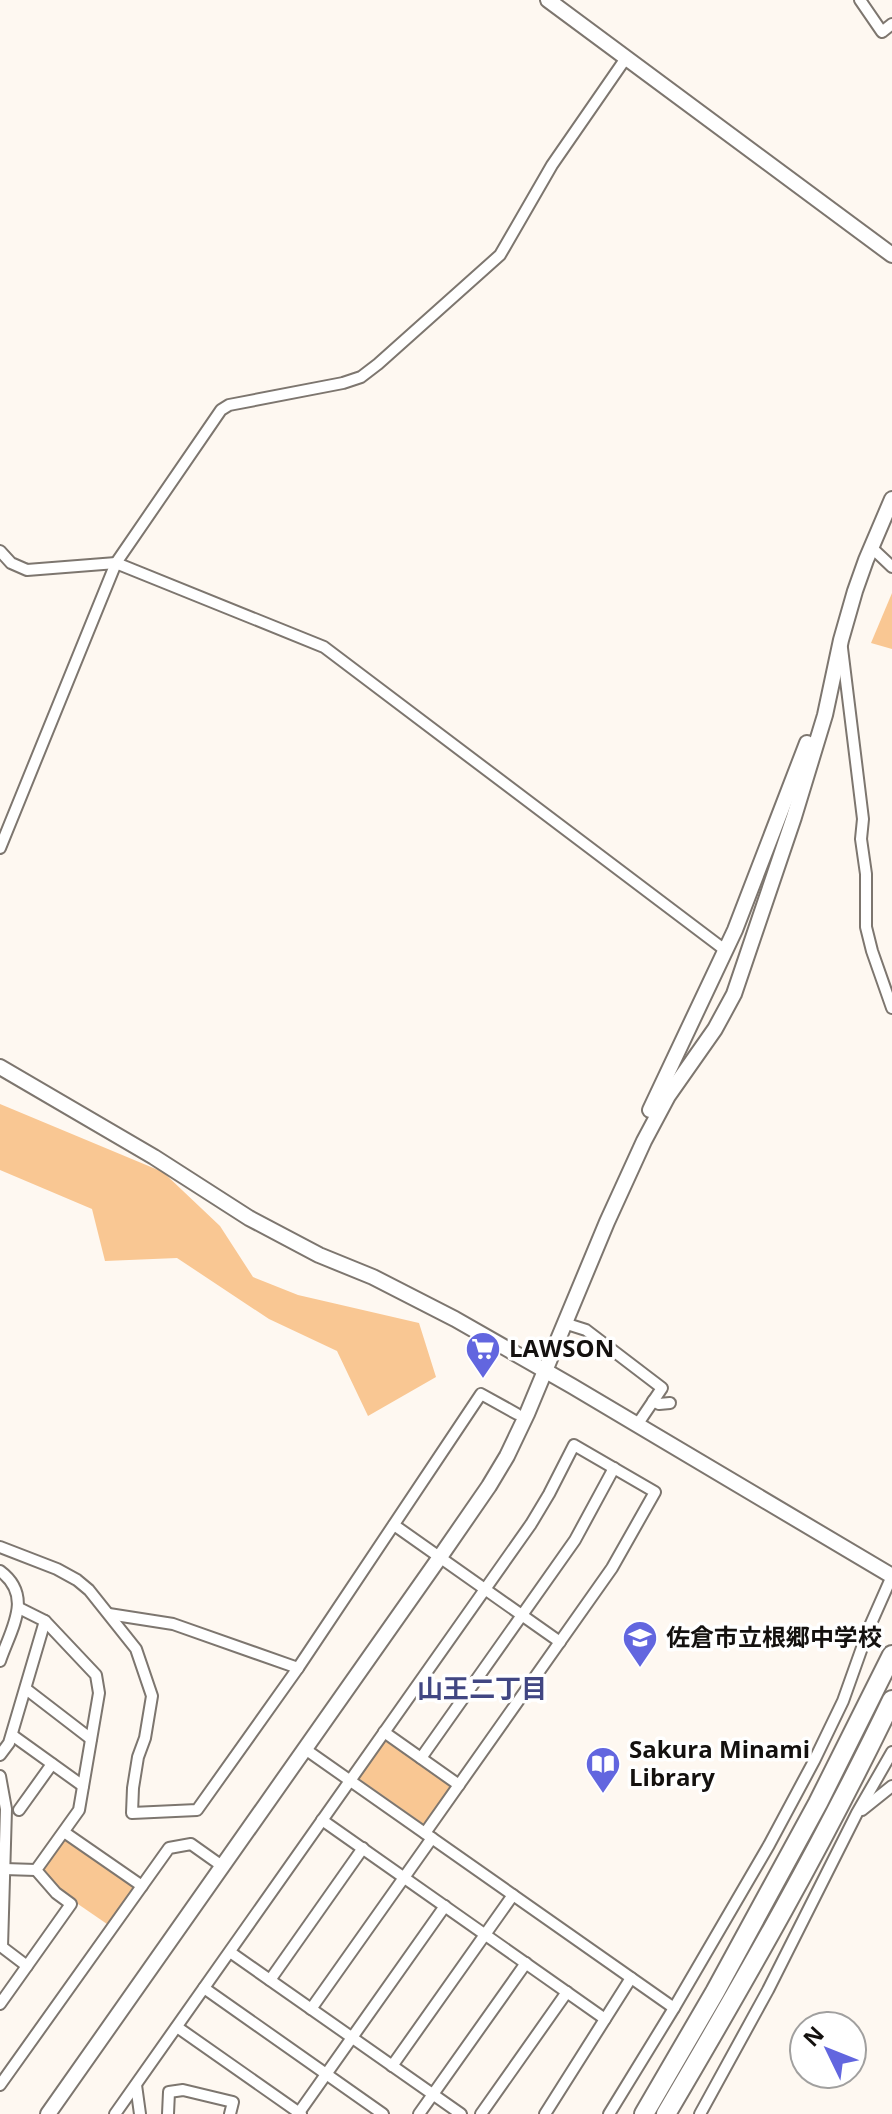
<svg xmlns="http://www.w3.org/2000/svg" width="892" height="2114" font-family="'Open Sans','Noto Sans JP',sans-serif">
<rect width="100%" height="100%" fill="#fef8f1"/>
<g fill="#f9c793">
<path d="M 892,593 L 892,649 L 871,643 Z"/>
<path d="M 0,1104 L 163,1172 L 220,1226 L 253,1277 L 298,1295 L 419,1323 L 436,1377 L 368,1416 L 337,1351 L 269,1319 L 177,1258 L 105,1261 L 92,1209 L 0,1170 Z"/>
<path d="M 385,1741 L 452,1786 L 425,1825 L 358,1778 Z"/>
<path d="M 65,1839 L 134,1887 L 107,1924 L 59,1891 L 43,1873 L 43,1868 Z"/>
</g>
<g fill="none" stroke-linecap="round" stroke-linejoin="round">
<defs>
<g id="street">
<path d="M 860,0 L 882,32 L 892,24"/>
<path d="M 871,547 L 892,567"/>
<path d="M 0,551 L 11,563 L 27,570 L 116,563 L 324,647 L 725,950"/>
<path d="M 842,648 L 863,819 L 861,839 L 866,874 L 866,927 L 872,951 L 892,1008"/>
<path d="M 0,848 L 116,563 L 221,410 L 229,405 L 343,383 L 361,377 L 378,364 L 500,255 L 552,165 L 626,58"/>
<path d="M 564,1323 L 586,1330 L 662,1388 L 637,1425"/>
<path d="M 653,1401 L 659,1404 L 670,1403"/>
<path d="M 394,1525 L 560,1642"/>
<path d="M 0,1547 L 57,1569 L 77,1580 L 89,1590 L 136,1649 L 152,1696 L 145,1738 L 138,1757 L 133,1788 L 132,1813 L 197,1810 L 298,1668 L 481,1394 L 517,1414"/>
<path d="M 0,1571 C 34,1596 11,1629 0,1661"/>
<path d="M 109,1614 L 173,1624 L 298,1668"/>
<path d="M 26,1689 L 91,1739"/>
<path d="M 384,1732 L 459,1785"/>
<path d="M 12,1735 L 83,1786"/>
<path d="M 305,1749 L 674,2008"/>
<path d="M 0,1755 L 9,1743 L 45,1621"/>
<path d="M 421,1758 L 575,1540 L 614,1468"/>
<path d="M 0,1776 L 6,1809 L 2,1947 L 27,1966"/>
<path d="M 19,1810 L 52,1764"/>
<path d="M 862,1810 L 892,1786"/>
<path d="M 322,1820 L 605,2019"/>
<path d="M 64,1832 L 142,1886"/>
<path d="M 4,1869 L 36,1870"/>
<path d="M 230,1952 L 461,2114"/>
<path d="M 270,1980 L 363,1848"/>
<path d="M 204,1988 L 383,2114"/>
<path d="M 0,2004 L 71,1904 L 56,1893 L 36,1870 L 79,1810 L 99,1693 L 96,1675 L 45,1621 L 19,1608"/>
<path d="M 311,2009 L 432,1838"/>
<path d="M 177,2027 L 301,2114"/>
<path d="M 392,2066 L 513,1895"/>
<path d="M 0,2085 L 169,1848 L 191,1844 L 222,1866"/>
<path d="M 136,2085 L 140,2114"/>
<path d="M 115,2114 L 531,1524 L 549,1494 L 574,1445 L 655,1492 L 612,1568 L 425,1833"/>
<path d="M 168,2114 L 169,2092 L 183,2090 L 233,2102 L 230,2114"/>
<path d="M 298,2114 L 445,1906"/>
<path d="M 419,2114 L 526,1963"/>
<path d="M 481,2114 L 567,1992"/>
<path d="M 545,2114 L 631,1978"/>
<path d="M 609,2114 L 674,2008 L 769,1845 L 814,1761 L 843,1701 L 869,1628 L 892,1576"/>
<path d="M 700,2114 L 768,1990 L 857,1813 L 892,1752"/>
</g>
<g id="secondary">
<path d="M 548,0 L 892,255"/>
<path d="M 0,1067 L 154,1157 L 249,1218 L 319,1255 L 373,1277 L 455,1319 L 572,1386 L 892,1576"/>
<path d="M 650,1110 L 735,930 L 807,743"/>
<path d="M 48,2114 L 440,1557 L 489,1486 L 507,1456 L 527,1414 L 607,1222 L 644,1141 L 668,1096 L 715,1029 L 734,994 L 794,817 L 825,715 L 841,640 L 855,591 L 866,560 L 892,499"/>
</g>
<g id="highway">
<path d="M 644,2114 L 715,1992 L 818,1803 L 892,1655"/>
<path d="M 666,2114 C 746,1978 824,1842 892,1700"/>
</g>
</defs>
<use href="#street" stroke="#7d766f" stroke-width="14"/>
<use href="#secondary" stroke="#7d766f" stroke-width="18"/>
<use href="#highway" stroke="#7d766f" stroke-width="22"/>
<use href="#street" stroke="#fff" stroke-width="10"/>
<use href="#secondary" stroke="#fff" stroke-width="14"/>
<use href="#highway" stroke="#fff" stroke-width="18"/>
</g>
<defs>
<symbol id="supermarket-pin" viewBox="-11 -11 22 30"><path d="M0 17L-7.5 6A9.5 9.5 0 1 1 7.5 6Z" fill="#6266df" stroke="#fff"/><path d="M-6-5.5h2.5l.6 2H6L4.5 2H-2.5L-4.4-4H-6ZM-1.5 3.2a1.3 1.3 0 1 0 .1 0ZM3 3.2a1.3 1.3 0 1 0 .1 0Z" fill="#fff"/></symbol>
<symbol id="school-pin" viewBox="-11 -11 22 30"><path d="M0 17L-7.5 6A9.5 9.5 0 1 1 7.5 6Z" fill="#6266df" stroke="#fff"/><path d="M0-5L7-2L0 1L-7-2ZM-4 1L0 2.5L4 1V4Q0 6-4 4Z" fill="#fff"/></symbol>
<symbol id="library-pin" viewBox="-11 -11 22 30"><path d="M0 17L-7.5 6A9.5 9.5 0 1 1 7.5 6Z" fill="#6266df" stroke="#fff"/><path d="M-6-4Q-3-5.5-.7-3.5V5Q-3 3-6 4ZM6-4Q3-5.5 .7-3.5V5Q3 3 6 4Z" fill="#fff"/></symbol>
</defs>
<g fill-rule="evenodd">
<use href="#supermarket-pin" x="463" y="1329" width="40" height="54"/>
<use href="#school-pin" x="620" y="1618" width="40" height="54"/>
<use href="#library-pin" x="583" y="1744" width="40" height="54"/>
</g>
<g text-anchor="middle" stroke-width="7" stroke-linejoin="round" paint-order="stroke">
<g font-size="24" font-weight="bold" fill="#14110f" stroke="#fff" text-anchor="start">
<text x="509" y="1357">LAWSON</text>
<text x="666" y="1646">佐倉市立根郷中学校</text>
<text x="629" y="1758">Sakura Minami<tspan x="629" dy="28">Library</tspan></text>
</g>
<g font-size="26" font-weight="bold" fill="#414682" stroke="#fff">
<text x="482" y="1698">山王二丁目</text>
</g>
</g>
<g transform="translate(828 2050) rotate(313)"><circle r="38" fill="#ffffff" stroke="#a1a09f" stroke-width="2"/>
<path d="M0-6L14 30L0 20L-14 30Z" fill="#6266df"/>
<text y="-12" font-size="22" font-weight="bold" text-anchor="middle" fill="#14110f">N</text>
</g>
</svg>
